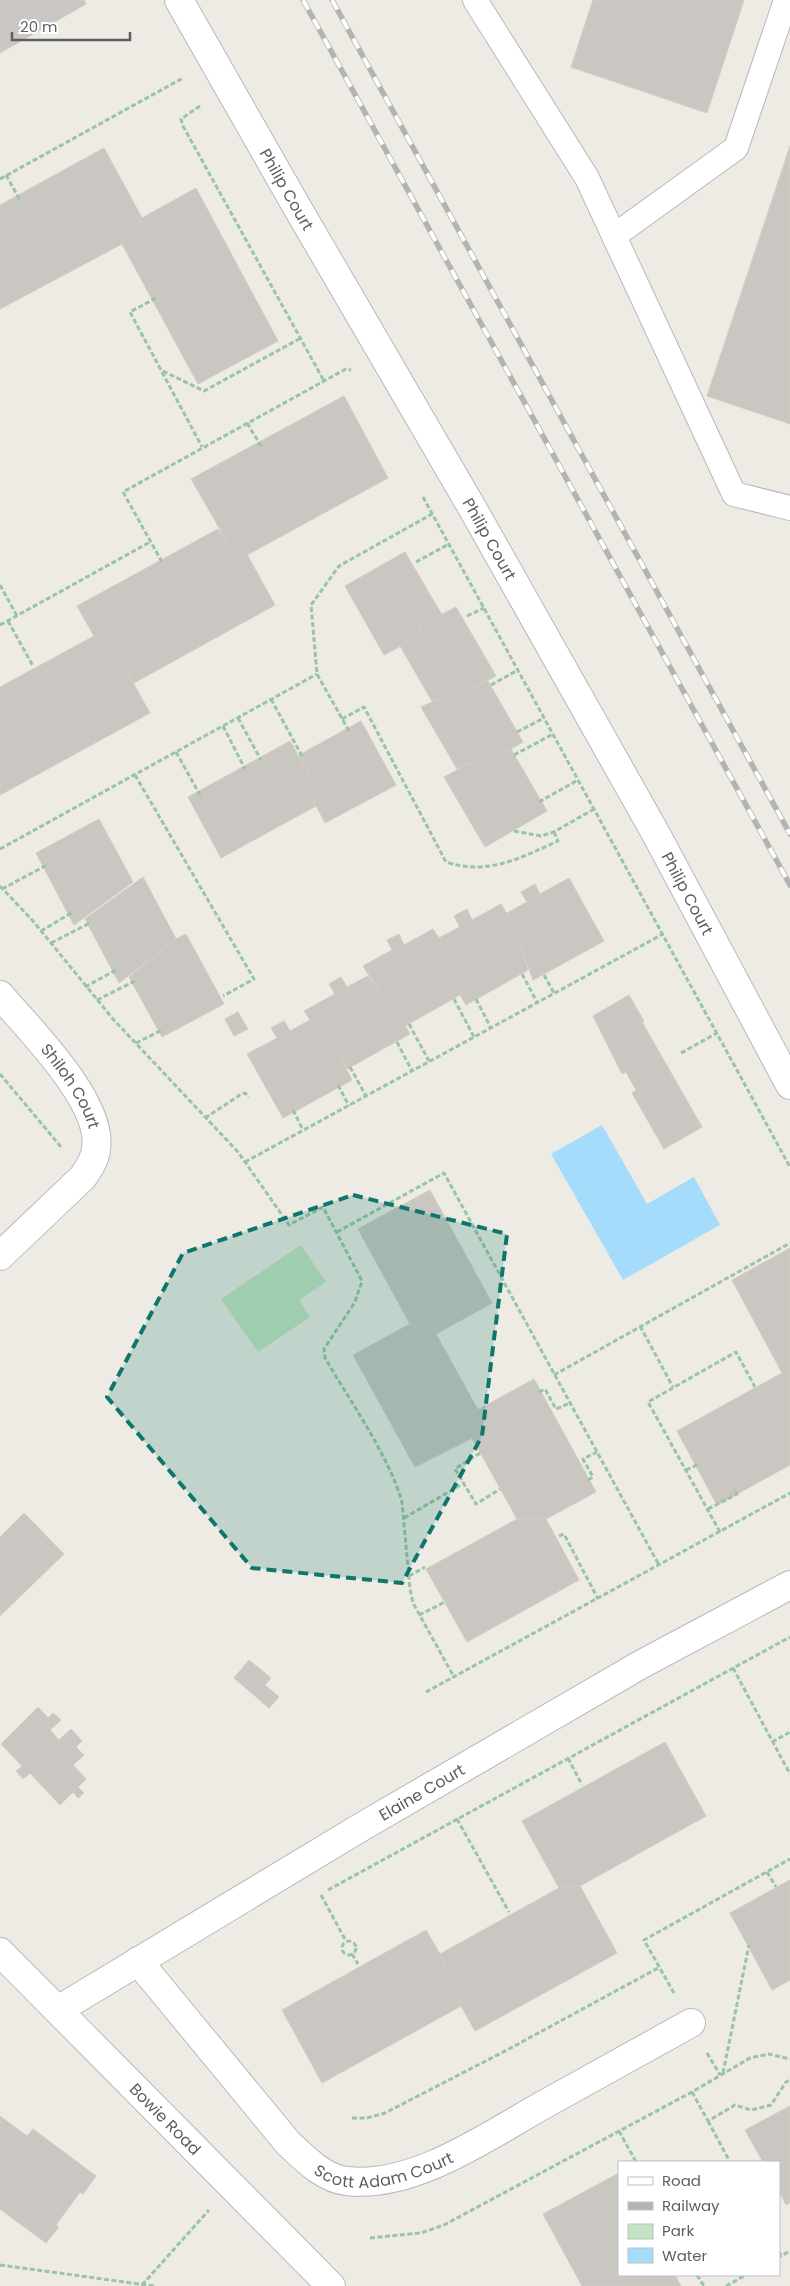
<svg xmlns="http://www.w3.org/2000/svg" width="790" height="2286" font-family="Poppins,sans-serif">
<rect width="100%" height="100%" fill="#edebe3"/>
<path fill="#c3e4c0" d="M 301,1245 L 326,1282 L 299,1300 L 310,1317 L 258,1352 L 221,1299 Z"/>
<path fill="#a5dcfc" d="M 602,1125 L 647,1204 L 694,1177 L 720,1225 L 623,1280 L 551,1154 Z"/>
<g fill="#cac7c2" stroke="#d2ccc2">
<path d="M 0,0 L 84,0 L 86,4 L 0,53 Z"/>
<path d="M 593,0 L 744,0 L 707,113 L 571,67 Z"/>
<path d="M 790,146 L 790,424 L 707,396 Z"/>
<path d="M 104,148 L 142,218 L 122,244 L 0,309 L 0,205 Z"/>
<path d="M 196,188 L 278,341 L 198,384 L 122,244 L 142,218 Z"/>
<path d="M 344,396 L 388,478 L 247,555 L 239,540 L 229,545 L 191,479 Z"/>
<path d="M 218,529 L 229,545 L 239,540 L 275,605 L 134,683 L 121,661 L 113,665 L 94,636 L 77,606 Z"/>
<path d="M 405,552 L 442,615 L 419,626 L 423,634 L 384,655 L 345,586 Z"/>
<path d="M 456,607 L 496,676 L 460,695 L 457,690 L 432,701 L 400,646 L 423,634 L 419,626 Z"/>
<path d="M 94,636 L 113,665 L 121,661 L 150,713 L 0,795 L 0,687 Z"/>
<path d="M 488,681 L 523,742 L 484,764 L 480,758 L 457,769 L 421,707 L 457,690 L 460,695 Z"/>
<path d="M 361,721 L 396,785 L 325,823 L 305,784 L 312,779 L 299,755 Z"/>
<path d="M 290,741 L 312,779 L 305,784 L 316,806 L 221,858 L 188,797 Z"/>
<path d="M 511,749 L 547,811 L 485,847 L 444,777 L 480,758 L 484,764 Z"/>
<path d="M 99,819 L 133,882 L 74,925 L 36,853 Z"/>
<path d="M 143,877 L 176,939 L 119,983 L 85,919 Z"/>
<path d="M 569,878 L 604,941 L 533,980 L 518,940 L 522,938 L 507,913 L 527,902 L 521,892 L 535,884 L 540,894 Z"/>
<path d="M 501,904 L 522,938 L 518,940 L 528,970 L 466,1005 L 460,995 L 451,965 L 455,963 L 439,938 L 460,927 L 454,916 L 467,909 L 472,920 Z"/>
<path d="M 433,929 L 455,963 L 451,965 L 460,995 L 405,1026 L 391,1002 L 387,1003 L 363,966 L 392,950 L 387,940 L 399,934 L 404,945 Z"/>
<path d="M 186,934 L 224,1004 L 162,1037 L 129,977 L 176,939 Z"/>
<path d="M 368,976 L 387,1003 L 391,1002 L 410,1034 L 347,1069 L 333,1042 L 330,1043 L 310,1020 L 304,1011 L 335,994 L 329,984 L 341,977 L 347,987 Z"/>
<path d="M 629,995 L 644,1021 L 642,1022 L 702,1127 L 664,1149 L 632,1093 L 636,1090 L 626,1072 L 622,1074 L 593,1016 Z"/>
<path d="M 238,1012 L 248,1029 L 234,1036 L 225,1019 Z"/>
<path d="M 310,1020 L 330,1043 L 333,1042 L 352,1080 L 283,1118 L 247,1054 L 277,1038 L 271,1028 L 284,1021 L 290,1031 Z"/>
<path d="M 430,1190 L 492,1303 L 436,1334 L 410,1324 L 358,1229 Z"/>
<path d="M 790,1248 L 790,1378 L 782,1373 L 732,1280 Z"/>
<path d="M 410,1324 L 436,1334 L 478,1410 L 470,1414 L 480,1434 L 415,1467 L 353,1355 Z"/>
<path d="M 782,1373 L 790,1378 L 790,1465 L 717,1505 L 677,1431 Z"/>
<path d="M 534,1379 L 596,1492 L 546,1519 L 517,1519 L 471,1436 L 480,1434 L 470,1414 Z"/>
<path d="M 24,1513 L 64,1554 L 0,1616 L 0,1537 Z"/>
<path d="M 517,1519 L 546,1519 L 579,1580 L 467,1642 L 426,1569 Z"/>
<path d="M 249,1660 L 271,1678 L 265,1685 L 279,1697 L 269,1708 L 234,1678 Z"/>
<path d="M 38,1707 L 48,1718 L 53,1713 L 61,1720 L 50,1730 L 59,1740 L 71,1729 L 82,1741 L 76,1747 L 84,1755 L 73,1765 L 86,1779 L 78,1787 L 84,1793 L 78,1798 L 73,1792 L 60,1805 L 30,1773 L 23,1779 L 16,1771 L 22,1766 L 1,1744 Z"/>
<path d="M 665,1742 L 706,1816 L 580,1886 L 559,1888 L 522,1821 Z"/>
<path d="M 790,1880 L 790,1980 L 772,1990 L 730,1913 Z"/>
<path d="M 580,1886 L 617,1953 L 475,2031 L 461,2006 L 440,1954 L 559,1888 Z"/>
<path d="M 426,1930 L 440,1954 L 461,2006 L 322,2083 L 282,2010 Z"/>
<path d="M 790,2106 L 790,2203 L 786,2205 L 779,2191 L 779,2162 L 763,2162 L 745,2130 Z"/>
<path d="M 0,2116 L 27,2136 L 33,2129 L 96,2176 L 83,2194 L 80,2192 L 56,2225 L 59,2227 L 46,2243 L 0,2209 Z"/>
<path d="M 619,2173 L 619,2275 L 675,2275 L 681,2286 L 582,2286 L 543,2214 Z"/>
</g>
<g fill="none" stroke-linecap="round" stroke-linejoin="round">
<defs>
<g id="lane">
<path d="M 475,0 L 587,178 L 734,494 L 790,508"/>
<path d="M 614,236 L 736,148 L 786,0"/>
</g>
<g id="street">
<path id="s1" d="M 179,0 L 294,202 L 474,511 L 656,834 L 790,1085"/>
<path id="s2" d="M 0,995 C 29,1029 104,1103 96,1149 C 95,1160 89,1168 83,1177 L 0,1256"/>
<path id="s3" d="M 138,1961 L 288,2143 C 304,2158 324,2179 347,2181 C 414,2189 489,2135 545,2104 C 594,2077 643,2050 691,2023"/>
<path id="s4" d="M 58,2010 L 358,1829 L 640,1665 L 790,1585"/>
</g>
<g id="secondary">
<path id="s5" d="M 0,1952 L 331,2286"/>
</g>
</defs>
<use href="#lane" stroke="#b6b9bd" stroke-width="26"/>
<use href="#street" stroke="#b6b9bd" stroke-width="30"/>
<use href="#secondary" stroke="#b7babf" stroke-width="30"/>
<g stroke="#9ac5a4" stroke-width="3" stroke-dasharray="5 2.5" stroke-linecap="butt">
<path d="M 200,106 L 181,119 L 183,126 L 324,381"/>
<path d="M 6,175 L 20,200"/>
<path d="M 0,179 L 183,78"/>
<path d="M 156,298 L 130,312 L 202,447"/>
<path d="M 163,371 L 204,391 L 301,338"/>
<path d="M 247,423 L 261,446"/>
<path d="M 423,497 L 790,1167"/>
<path d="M 162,562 L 123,492 L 324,381 L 346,369 L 351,370"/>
<path d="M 416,562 L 449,544"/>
<path d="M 0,585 L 17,616"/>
<path d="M 467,616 L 484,608"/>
<path d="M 8,621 L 33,666"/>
<path d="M 0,625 L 150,542"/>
<path d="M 491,685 L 518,670"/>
<path d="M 271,699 L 303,758"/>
<path d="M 238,718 L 261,760"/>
<path d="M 342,719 L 364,707 L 446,862 C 488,876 520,858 558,841 L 554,832"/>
<path d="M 223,726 L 245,769"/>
<path d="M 349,731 L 317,674 L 311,605 L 339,566 L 432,514"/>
<path d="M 517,732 L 544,718"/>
<path d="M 176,752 L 200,795"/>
<path d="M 514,755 L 553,734"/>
<path d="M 135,775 L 254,979 L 223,996"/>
<path d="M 539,802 L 578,780"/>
<path d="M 514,831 L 541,836 L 554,832 L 594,809"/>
<path d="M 0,849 L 317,674"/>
<path d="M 0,886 L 33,921 L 113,1019 L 238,1152 L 289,1225 L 323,1207 L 362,1281 L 355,1302 L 324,1349 L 325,1358 C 350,1401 389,1456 402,1502 L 410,1589 L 413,1603 L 454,1677"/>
<path d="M 2,889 L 47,865"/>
<path d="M 41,931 L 73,912"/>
<path d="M 51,943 L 90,923"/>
<path d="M 522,974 L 537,1002"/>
<path d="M 544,975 L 554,993"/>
<path d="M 85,987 L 116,970"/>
<path d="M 454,999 L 474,1037"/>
<path d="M 476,999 L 491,1028"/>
<path d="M 97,1000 L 135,981"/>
<path d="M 409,1024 L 429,1061"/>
<path d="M 397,1042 L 412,1071"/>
<path d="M 136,1043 L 162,1030"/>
<path d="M 681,1053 L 717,1033"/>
<path d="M 350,1067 L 366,1096"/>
<path d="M 0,1074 L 61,1147"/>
<path d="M 338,1085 L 349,1106"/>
<path d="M 293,1110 L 303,1130"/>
<path d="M 205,1118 L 240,1095 L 245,1093 L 249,1097"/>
<path d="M 245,1162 L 663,934"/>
<path d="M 337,1232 L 444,1173 L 659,1565"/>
<path d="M 640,1326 L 673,1387"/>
<path d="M 554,1375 L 790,1243"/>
<path d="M 539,1392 L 545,1389 L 556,1409 L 570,1403"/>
<path d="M 480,1453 L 455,1469 L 476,1504 L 500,1489"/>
<path d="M 686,1470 L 699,1464"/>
<path d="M 588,1480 L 593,1477 L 583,1459 L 597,1452"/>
<path d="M 708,1509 L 737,1494 L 734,1489"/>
<path d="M 404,1518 L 464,1483"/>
<path d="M 720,1532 L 648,1402 L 736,1352 L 755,1387"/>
<path d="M 559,1536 L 564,1534 L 598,1599"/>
<path d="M 409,1576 L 425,1567"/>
<path d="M 419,1615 L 445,1602"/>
<path d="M 733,1668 L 790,1774"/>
<path d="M 426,1692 L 790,1493"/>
<path d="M 772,1742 L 790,1732"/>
<path d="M 568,1758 L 582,1785"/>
<path d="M 457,1819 L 509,1912"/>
<path d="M 767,1872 L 776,1887"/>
<path d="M 328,1890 L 790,1637"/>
<path d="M 321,1895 L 346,1941"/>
<circle cx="349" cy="1948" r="7"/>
<path d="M 352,1954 L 358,1964"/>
<path d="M 674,1993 L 644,1940 L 790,1859"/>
<path d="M 707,2053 L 720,2075"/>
<path d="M 723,2073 L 749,1945"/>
<path d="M 692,2092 L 708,2121 L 735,2105 L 751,2110 L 771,2105 L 786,2082 L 790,2080"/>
<path d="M 352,2118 L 367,2118 L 385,2113 L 507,2050 L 660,1967"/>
<path d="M 708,2121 L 730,2162"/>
<path d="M 619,2131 L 636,2162"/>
<path d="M 370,2238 L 421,2233 L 444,2225 L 692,2092 L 750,2058 L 769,2054 L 790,2059"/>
<path d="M 779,2252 L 781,2256 L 790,2251"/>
<path d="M 0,2265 L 154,2286"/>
<path d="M 697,2275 L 704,2286"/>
<path d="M 142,2285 L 209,2210"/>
<path d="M 726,2286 L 746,2275"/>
</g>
<use href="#lane" stroke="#fff" stroke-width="24"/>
<use href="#street" stroke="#fff" stroke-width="28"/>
<use href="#secondary" stroke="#fff" stroke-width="28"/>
<defs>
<g id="rail">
<path d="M 303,0 L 790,885"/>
<path d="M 332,0 L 790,834"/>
</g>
</defs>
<use href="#rail" stroke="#b2b3b3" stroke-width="5.5"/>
<use href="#rail" stroke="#fff" stroke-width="4" stroke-dasharray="11" stroke-linecap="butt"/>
</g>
<path fill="#0f766e" fill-opacity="0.2" stroke="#0f766e" stroke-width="4" stroke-dasharray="10 6" stroke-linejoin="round" d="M 353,1195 L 507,1234 L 482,1436 L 402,1583 L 252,1568 L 107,1397 L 183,1253 Z"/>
<g text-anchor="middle" stroke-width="4" stroke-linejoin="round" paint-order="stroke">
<g font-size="16" fill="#5b5f63" stroke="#fff">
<text dy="6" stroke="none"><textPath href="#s1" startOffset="218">Philip Court</textPath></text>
<text dy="6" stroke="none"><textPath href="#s1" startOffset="622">Philip Court</textPath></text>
<text dy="6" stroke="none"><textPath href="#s1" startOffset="1028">Philip Court</textPath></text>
<text dy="6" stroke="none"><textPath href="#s2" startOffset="116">Shiloh Court</textPath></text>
<text dy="6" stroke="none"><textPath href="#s4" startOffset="424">Elaine Court</textPath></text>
<text dy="6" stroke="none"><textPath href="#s5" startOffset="235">Bowie Road</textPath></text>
<text dy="6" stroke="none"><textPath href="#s3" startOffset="345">Scott Adam Court</textPath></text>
</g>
</g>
<rect x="618" y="2161" width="162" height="115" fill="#ffffff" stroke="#bdbfc1"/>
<rect x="628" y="2177" width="25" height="8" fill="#ffffff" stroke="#bdbfc1"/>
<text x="662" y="2186" font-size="15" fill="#5b5f63">Road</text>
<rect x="628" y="2202" width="25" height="8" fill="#b2b3b3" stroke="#bdbfc1"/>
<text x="662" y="2211" font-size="15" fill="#5b5f63">Railway</text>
<rect x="628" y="2224" width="25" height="15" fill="#c3e4c0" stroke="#bdbfc1"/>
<text x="662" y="2236" font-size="15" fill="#5b5f63">Park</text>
<rect x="628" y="2248" width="25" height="15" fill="#a5dcfc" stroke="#bdbfc1"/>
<text x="662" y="2261" font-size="15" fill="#5b5f63">Water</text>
<path d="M12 32v8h118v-8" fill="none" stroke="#5b5f63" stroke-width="2.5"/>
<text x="20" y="32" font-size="15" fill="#5b5f63" stroke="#ffffff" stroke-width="4" paint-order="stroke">20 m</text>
</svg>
